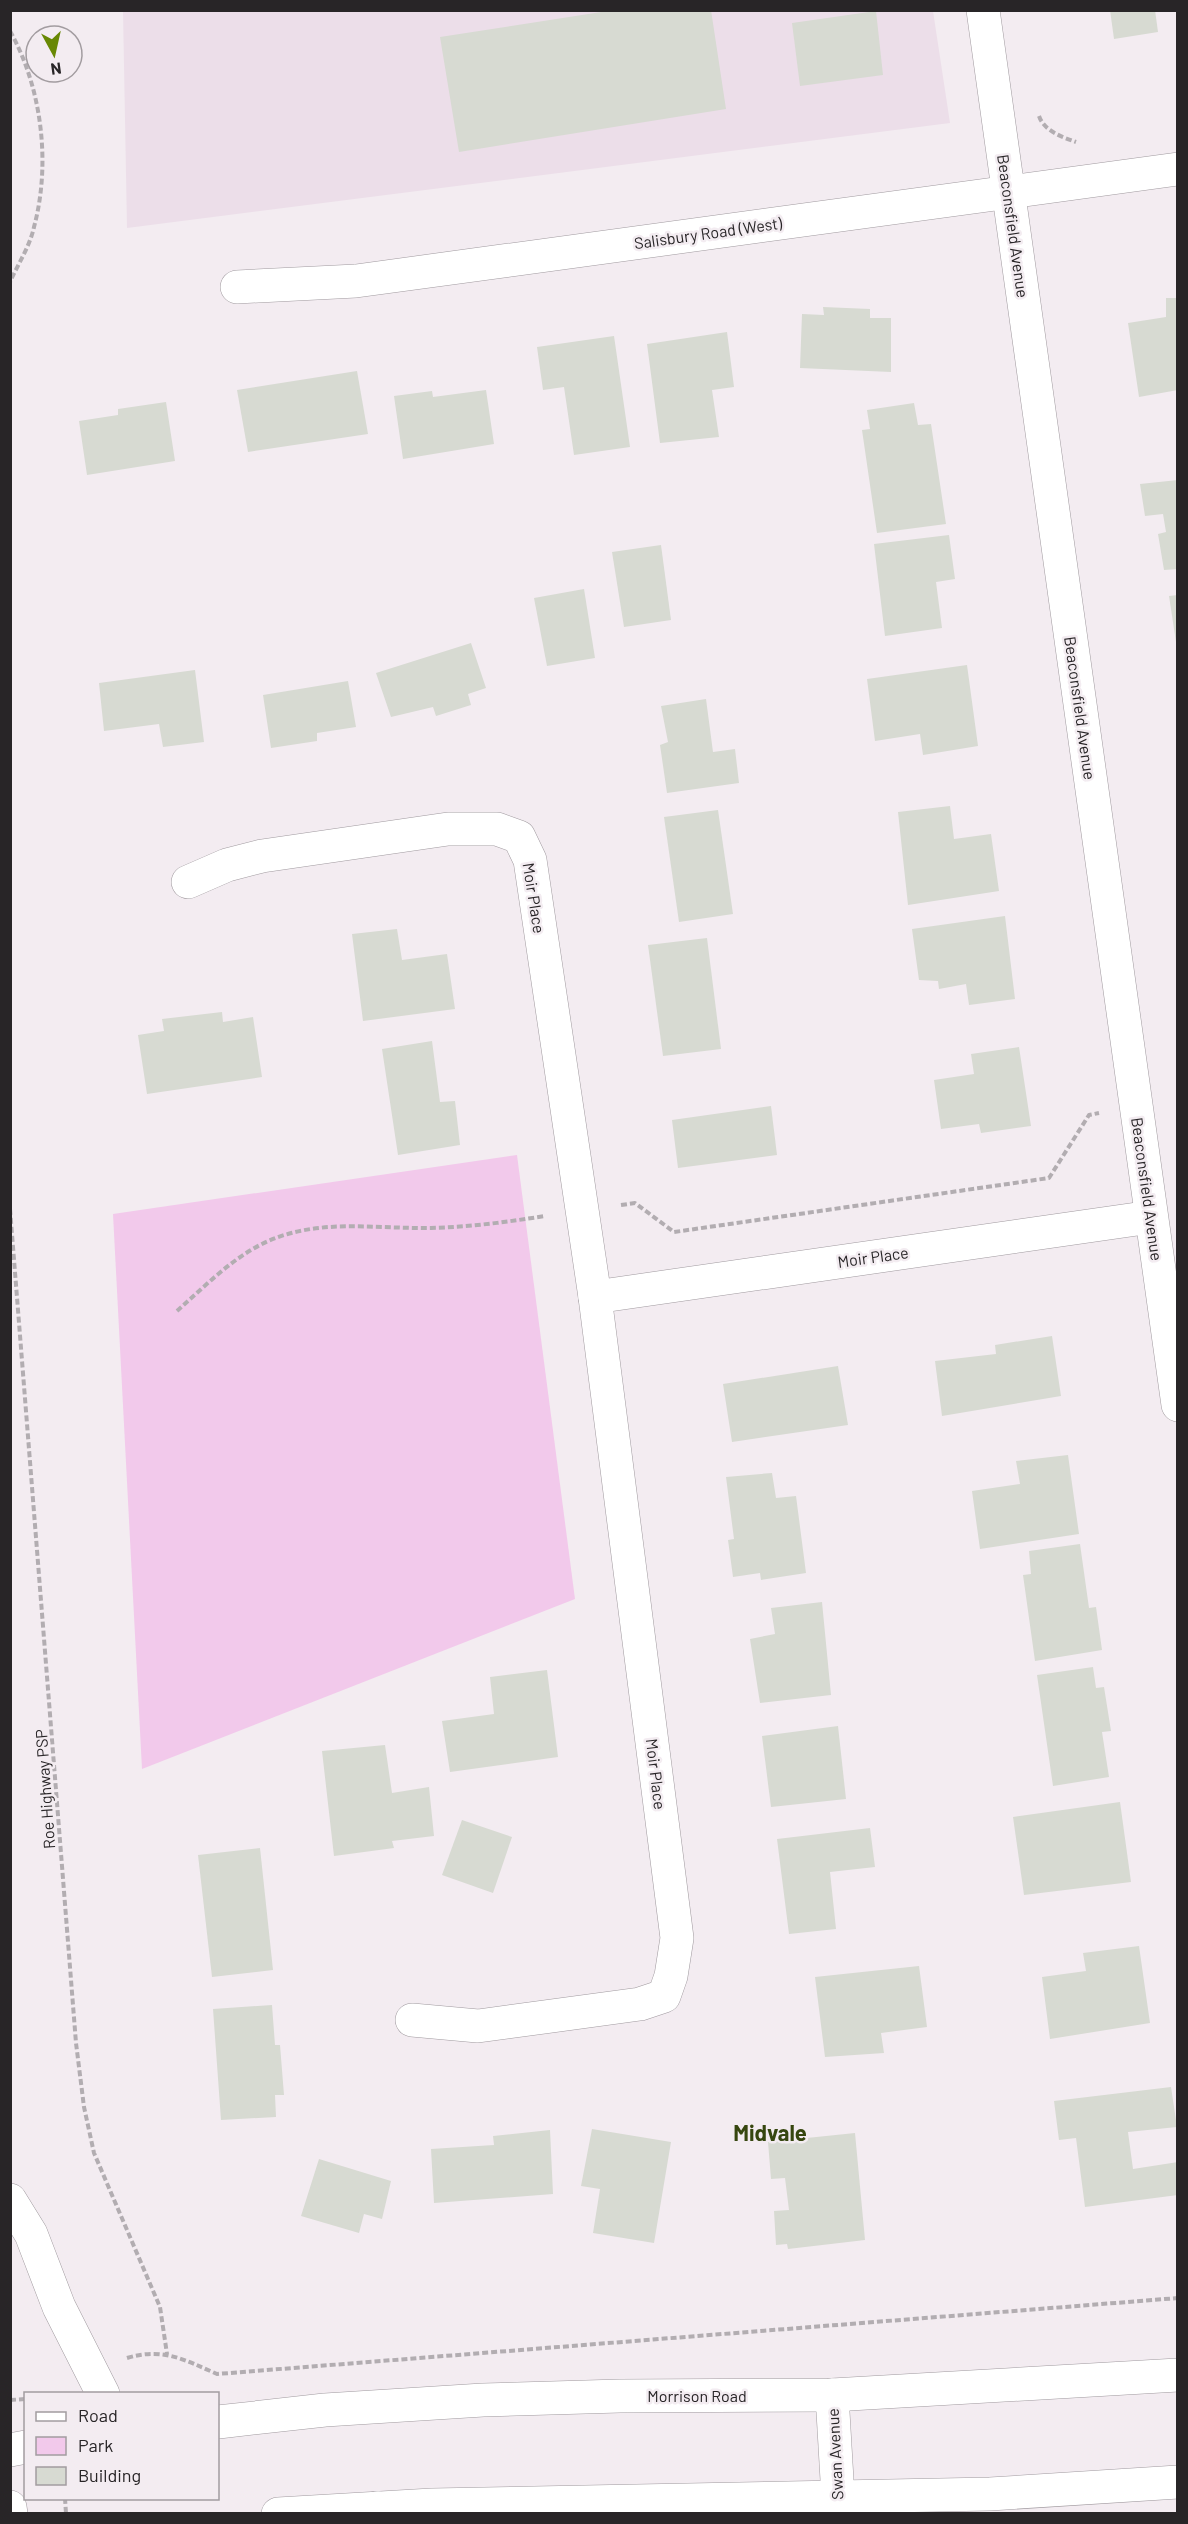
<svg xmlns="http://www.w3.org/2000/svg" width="1188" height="2524" font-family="Barlow,sans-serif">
<rect width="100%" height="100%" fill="#f3ecf1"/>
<path fill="#ecdee9" d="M 123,11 L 933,11 L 950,123 L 127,228 Z"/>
<path fill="#f2c9eb" d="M 517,1155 L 575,1599 L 142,1769 L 113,1214 Z"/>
<g fill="#d7dad2">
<path d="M 614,10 L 711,10 L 726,109 L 459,152 L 440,37 Z"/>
<path d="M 1110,10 L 1155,10 L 1158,32 L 1114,39 Z"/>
<path d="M 876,11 L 883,75 L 800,86 L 792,23 Z"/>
<path d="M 1166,298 L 1178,298 L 1178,390 L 1139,397 L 1128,323 L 1166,317 Z"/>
<path d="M 823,307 L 870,309 L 870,318 L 891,318 L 891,372 L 800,368 L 802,314 L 824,315 Z"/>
<path d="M 727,332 L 734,387 L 712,390 L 719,437 L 660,443 L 647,344 Z"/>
<path d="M 614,336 L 630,447 L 574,455 L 564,387 L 543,390 L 537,347 Z"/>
<path d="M 357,371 L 368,434 L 248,452 L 237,390 Z"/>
<path d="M 486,390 L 494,444 L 403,459 L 394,396 L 432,391 L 433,397 Z"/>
<path d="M 166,402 L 175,461 L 87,475 L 79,421 L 118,415 L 118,409 Z"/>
<path d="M 914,403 L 918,425 L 931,424 L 946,524 L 877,533 L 862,430 L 870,429 L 867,410 Z"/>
<path d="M 1178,480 L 1178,569 L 1164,570 L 1158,534 L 1166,532 L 1163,514 L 1145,516 L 1140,484 Z"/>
<path d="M 949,535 L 955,579 L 936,582 L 942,628 L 885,636 L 874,544 Z"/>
<path d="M 661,545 L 671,620 L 624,627 L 612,552 Z"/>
<path d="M 584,589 L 595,658 L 547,666 L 534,598 Z"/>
<path d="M 1178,595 L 1178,642 L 1176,642 L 1169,596 Z"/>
<path d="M 471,643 L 486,688 L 468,694 L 471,705 L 436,716 L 433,707 L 391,717 L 376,673 Z"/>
<path d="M 967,665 L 978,746 L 923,755 L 920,734 L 875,741 L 867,679 Z"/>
<path d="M 195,670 L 204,742 L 163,747 L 159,724 L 104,731 L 99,683 Z"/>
<path d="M 348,681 L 356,727 L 317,733 L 317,741 L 271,748 L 263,695 Z"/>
<path d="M 706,699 L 713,752 L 735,749 L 739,783 L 667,793 L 660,745 L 668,742 L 661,706 Z"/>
<path d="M 950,806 L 954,839 L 991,834 L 999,891 L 908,905 L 898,812 Z"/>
<path d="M 718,810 L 733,914 L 679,922 L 664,817 Z"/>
<path d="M 1005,916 L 1015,999 L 969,1005 L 966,984 L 939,989 L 938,981 L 919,980 L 912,929 Z"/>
<path d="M 397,929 L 402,960 L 447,954 L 455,1009 L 363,1021 L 352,934 Z"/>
<path d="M 707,938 L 721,1049 L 663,1056 L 648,945 Z"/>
<path d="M 222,1012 L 223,1022 L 253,1017 L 262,1077 L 147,1094 L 138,1035 L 164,1031 L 162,1019 Z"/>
<path d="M 432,1041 L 440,1102 L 455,1101 L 460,1145 L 398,1155 L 382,1049 Z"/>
<path d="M 1019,1047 L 1031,1126 L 981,1133 L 979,1124 L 941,1129 L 934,1080 L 974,1074 L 971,1054 Z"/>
<path d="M 771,1106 L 777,1155 L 678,1168 L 672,1120 Z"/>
<path d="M 1052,1336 L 1061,1396 L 942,1416 L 935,1361 L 996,1354 L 995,1345 Z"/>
<path d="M 838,1366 L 848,1425 L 732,1442 L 723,1384 Z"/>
<path d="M 1068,1455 L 1079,1534 L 980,1549 L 972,1491 L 1020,1484 L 1016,1461 Z"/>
<path d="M 772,1473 L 776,1498 L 796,1496 L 806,1573 L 761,1580 L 760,1573 L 733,1577 L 728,1540 L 734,1539 L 726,1477 Z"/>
<path d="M 1080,1544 L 1089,1608 L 1096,1607 L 1102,1650 L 1035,1661 L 1023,1575 L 1031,1574 L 1029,1551 Z"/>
<path d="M 822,1602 L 831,1695 L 760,1703 L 750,1639 L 775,1634 L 771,1608 Z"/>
<path d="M 1093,1667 L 1096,1688 L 1104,1687 L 1111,1731 L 1102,1732 L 1109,1777 L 1053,1786 L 1037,1675 Z"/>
<path d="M 547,1670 L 558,1757 L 450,1772 L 442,1721 L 494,1714 L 490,1677 Z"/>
<path d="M 838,1726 L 846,1799 L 771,1807 L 762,1736 Z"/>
<path d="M 385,1745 L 392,1793 L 429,1787 L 434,1836 L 392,1841 L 394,1848 L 334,1856 L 322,1751 Z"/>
<path d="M 1120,1802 L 1131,1882 L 1024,1895 L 1013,1817 Z"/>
<path d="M 462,1820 L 512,1837 L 493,1893 L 442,1875 Z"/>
<path d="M 870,1828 L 875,1867 L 830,1872 L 836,1929 L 789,1934 L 777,1839 Z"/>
<path d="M 260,1848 L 273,1970 L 212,1977 L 198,1855 Z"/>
<path d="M 1139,1946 L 1150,2023 L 1050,2039 L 1042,1977 L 1086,1971 L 1083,1953 Z"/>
<path d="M 919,1966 L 927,2027 L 881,2033 L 884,2053 L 825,2057 L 815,1977 Z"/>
<path d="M 272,2005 L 275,2045 L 280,2045 L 284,2095 L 275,2095 L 276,2117 L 221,2120 L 213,2009 Z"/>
<path d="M 1171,2087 L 1177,2127 L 1128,2132 L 1133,2169 L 1178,2162 L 1178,2195 L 1085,2207 L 1076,2138 L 1059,2140 L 1054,2101 Z"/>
<path d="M 592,2129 L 671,2142 L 654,2243 L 593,2233 L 600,2189 L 581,2186 Z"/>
<path d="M 550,2130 L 553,2194 L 434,2203 L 431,2149 L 494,2145 L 493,2136 Z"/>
<path d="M 855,2133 L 865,2240 L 788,2249 L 787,2244 L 776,2245 L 774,2211 L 789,2210 L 785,2178 L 771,2179 L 768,2142 Z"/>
<path d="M 319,2159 L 391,2181 L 382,2219 L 364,2214 L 359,2233 L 301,2216 Z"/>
</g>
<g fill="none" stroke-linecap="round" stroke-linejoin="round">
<defs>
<g id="minor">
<path d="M 983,10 L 1178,1405"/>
<path d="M 237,287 L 356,281 L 1178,169"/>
<path d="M 188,882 L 227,865 L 262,856 L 448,829 L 497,829 L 519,837 L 530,860 L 595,1297 L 677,1938 L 671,1976 L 664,1996 L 640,2004 L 478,2026 L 412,2020"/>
<path d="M 595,1297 L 1151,1217"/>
<path d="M 832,2395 L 839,2514"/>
</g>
<g id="primary">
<path d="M 218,2422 L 325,2410 L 483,2400 L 620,2396 L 832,2395 L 1178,2375"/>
<path d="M 10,2450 L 26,2447"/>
<path d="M 278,2514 L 432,2505 L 990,2494 L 1178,2482"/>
</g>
<g id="trunk">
<path d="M 10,2200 L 31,2234 L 59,2307 L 103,2394"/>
<path d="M 10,2507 L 11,2514"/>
<path d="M 358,2514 L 377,2508"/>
</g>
</defs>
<use href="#minor" stroke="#a09a9f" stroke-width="34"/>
<use href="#primary" stroke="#a09a9f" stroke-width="34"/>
<use href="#trunk" stroke="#a09a9f" stroke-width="34"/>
<g stroke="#b2adb1" stroke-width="4" stroke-dasharray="6 3" stroke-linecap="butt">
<path d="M 10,31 C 42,88 51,164 34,227 C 30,246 18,264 10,282"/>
<path d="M 1039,116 C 1044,131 1062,137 1076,142"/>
<path d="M 621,1205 L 635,1203 L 674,1232 L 1049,1178 L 1089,1115 L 1099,1113"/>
<path d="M 10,1209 L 76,2043 L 84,2107 L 94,2153 L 160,2307 L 167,2354"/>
<path d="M 177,1311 C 203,1288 229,1261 260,1245 C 314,1217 372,1229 431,1228 C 470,1227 507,1222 545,1216"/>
<path d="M 127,2358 C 163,2347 185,2360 217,2374 L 1178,2298"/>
<path d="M 10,2400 L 26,2399"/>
<path d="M 65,2498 L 66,2514"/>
</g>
<use href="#minor" stroke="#fff" stroke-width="33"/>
<use href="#primary" stroke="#fff" stroke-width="33"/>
<use href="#trunk" stroke="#fff" stroke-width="33"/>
</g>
<g text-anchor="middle" stroke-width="5" stroke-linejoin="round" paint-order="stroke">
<g font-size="16" fill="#282527" stroke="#f3ecf1">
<text transform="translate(1013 226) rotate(82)" y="6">Beaconsfield Avenue</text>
<text transform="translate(708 233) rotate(-8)" y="6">Salisbury Road (West)</text>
<text transform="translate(1080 708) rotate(82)" y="6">Beaconsfield Avenue</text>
<text transform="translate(534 898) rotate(81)" y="6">Moir Place</text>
<text transform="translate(1147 1189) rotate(82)" y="6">Beaconsfield Avenue</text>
<text transform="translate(873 1257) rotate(-8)" y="6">Moir Place</text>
<text transform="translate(656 1774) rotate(83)" y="6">Moir Place</text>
<text transform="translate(45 1789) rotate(-94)" y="6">Roe Highway PSP</text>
<text x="697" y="2402">Morrison Road</text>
<text transform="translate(835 2454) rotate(-93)" y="6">Swan Avenue</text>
</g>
<g font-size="22" font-weight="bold" fill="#36460f" stroke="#f3ecf1">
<text x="770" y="2141">Midvale</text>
</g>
</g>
<rect width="1188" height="2524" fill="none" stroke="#282527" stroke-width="24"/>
<rect x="24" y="2392" width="195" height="108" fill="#f3ecf1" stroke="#a29ca0" stroke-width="1.5"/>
<rect x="36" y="2412" width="30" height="9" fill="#ffffff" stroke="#a29ca0" stroke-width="1.5"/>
<text x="78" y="2422" font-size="18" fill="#282527">Road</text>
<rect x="36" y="2437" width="30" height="18" fill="#f2c9eb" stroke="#a29ca0" stroke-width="1.5"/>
<text x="78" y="2452" font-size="18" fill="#282527">Park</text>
<rect x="36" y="2467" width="30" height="18" fill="#d7dad2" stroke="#a29ca0" stroke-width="1.5"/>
<text x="78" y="2482" font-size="18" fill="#282527">Building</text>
<g transform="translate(54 54) rotate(172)"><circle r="28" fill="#f3ecf1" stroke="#a29ca0" stroke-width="1.5"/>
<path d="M0-4.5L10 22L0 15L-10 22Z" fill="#688804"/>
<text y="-9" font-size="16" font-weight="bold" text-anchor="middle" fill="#282527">N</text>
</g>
</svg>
